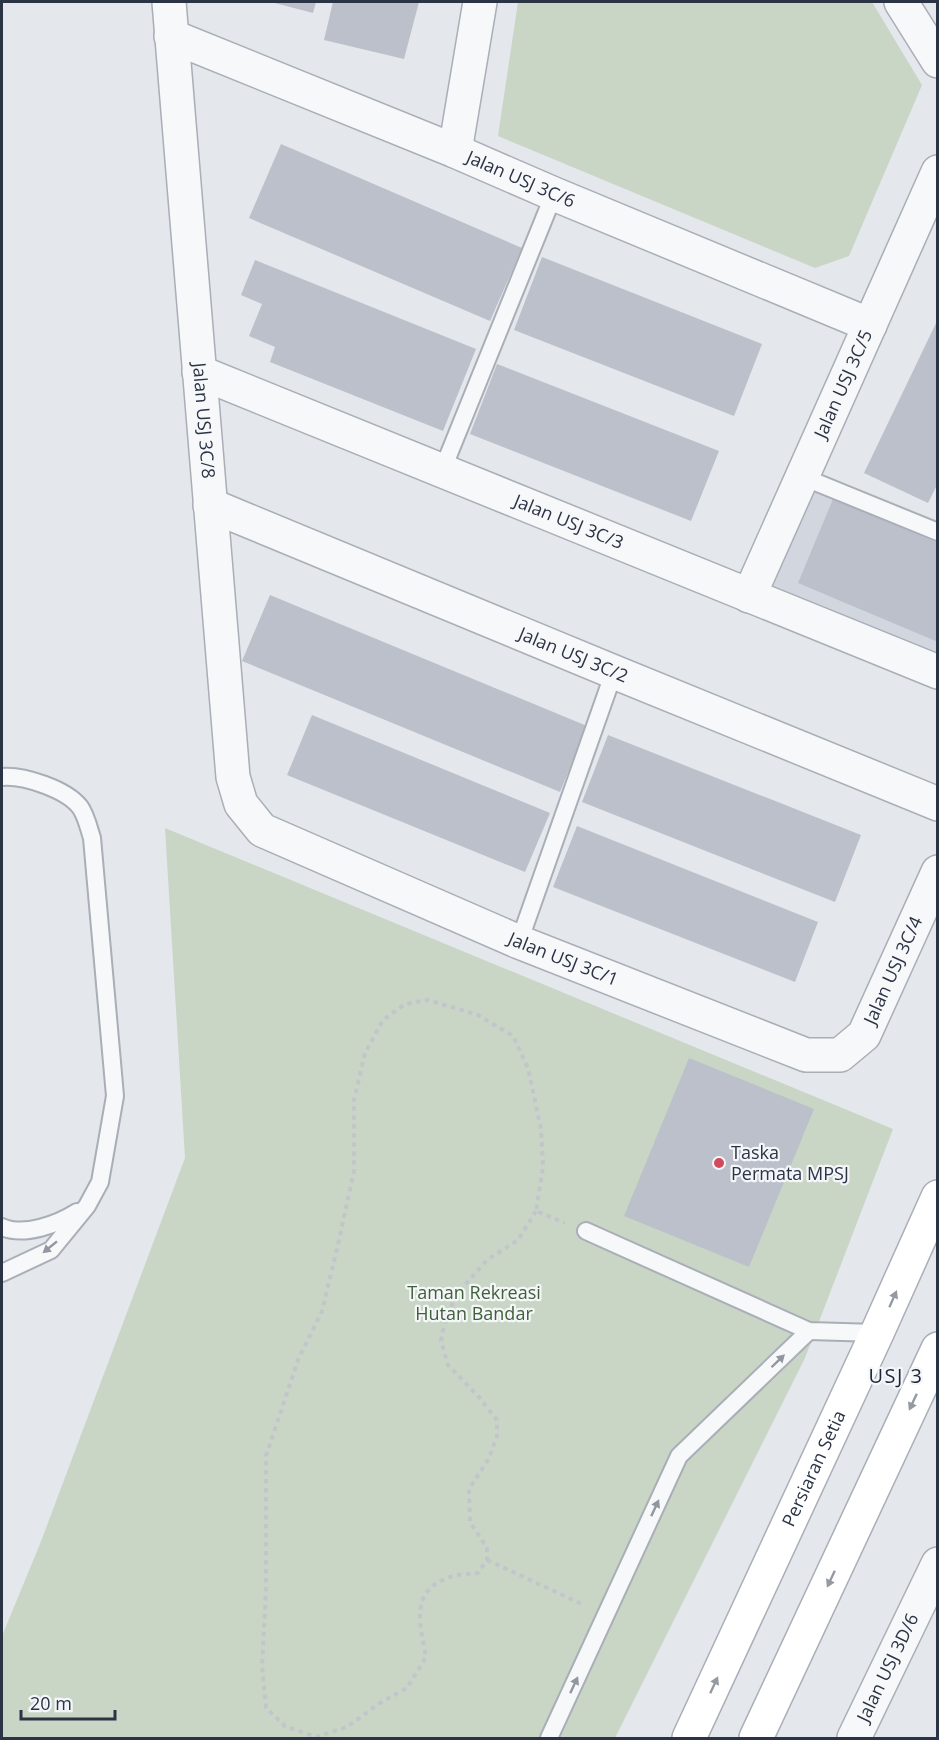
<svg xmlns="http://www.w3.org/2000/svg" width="939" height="1740" font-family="'Open Sans',sans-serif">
<rect width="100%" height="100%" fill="#e4e7ec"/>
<path fill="#d2d6de" d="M 809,487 L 937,540 L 937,660 L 764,590 Z"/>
<g fill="#c9d6c5">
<path d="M 518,2 L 872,2 L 922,85 L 849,256 L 815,268 L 498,136 Z"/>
<path d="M 165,828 L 893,1129 L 805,1358 L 615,1738 L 2,1738 L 2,1636 L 40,1544 L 185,1158 Z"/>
</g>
<g fill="#bbc0ca">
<path d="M 271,2 L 316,2 L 313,13 Z"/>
<path d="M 333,2 L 419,2 L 404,59 L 324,40 Z"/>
<path d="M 281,144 L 522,248 L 490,321 L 249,218 Z"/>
<path d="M 542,257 L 762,344 L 734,416 L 514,330 Z"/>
<path d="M 255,260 L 476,349 L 443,431 L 270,362 L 275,347 L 249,336 L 262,304 L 241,295 Z"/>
<path d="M 938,319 L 938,483 L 928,503 L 864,473 Z"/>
<path d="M 497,364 L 719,451 L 691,521 L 470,434 Z"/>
<path d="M 833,499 L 938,543 L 938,642 L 798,583 Z"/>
<path d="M 270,595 L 587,726 L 560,792 L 242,661 Z"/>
<path d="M 312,715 L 550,813 L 525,872 L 287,775 Z"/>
<path d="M 608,735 L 861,835 L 835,902 L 582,802 Z"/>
<path d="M 577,826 L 818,922 L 795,982 L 553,887 Z"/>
<path d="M 689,1058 L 814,1109 L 749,1267 L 624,1216 Z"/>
</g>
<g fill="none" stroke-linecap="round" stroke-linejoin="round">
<defs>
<g id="service">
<path d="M 442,471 L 554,194"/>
<path d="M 803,477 L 938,532"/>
<path d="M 2,777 C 23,775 66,789 80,807 C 86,815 89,829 92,838 L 115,1096 L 100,1182 L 87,1206 L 51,1250 L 2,1273"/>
<path d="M 519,942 L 614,672"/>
<path d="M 2,1227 C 24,1237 58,1224 77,1212"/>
<path d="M 586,1231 L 809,1331 L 877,1333"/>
<path d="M 549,1738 L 679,1456 L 809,1331"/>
</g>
<g id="minor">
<path id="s1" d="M 169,2 L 233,777 L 241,804 L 262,830 L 519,942 L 806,1055 L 840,1055 L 864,1035 L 938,872"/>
<path d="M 901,2 L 938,61"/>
<path id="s2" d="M 171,36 L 455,151 L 554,194 L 870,325"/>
<path d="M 455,151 L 480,2"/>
<path id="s3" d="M 199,372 L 938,672"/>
<path id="s4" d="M 210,505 L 614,672 L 938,804"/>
<path id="s5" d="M 749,596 L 938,172"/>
<path id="s6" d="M 854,1738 L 938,1564"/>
</g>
<g id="secondary">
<path id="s7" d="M 689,1738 L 877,1333 L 938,1197"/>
<path d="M 756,1738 L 938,1349"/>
</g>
</defs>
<use href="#service" stroke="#a9aeb7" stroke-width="20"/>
<use href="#minor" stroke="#a9aeb7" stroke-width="36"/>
<use href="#secondary" stroke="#a9aeb7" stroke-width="36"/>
<g stroke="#c2c5cb" stroke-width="4" stroke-dasharray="4.5 4.5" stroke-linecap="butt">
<path d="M 536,1211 L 518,1240 L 487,1260 L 463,1287 L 446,1315 L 441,1341 L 448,1365 L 479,1397 L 497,1420 L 497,1436 L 489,1458 L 469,1489 L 470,1522 L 487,1548 L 487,1560 L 478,1573 C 469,1574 458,1574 450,1577 C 409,1591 420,1623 426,1657 L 407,1688 L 380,1703 L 347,1727 L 316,1737 L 285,1726 L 266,1708 L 262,1666 L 266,1590 L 266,1456 L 298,1360 L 322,1311 L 337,1249 L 354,1171 L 354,1100 L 365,1053 L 383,1020 L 405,1004 L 428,1000 L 478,1015 L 513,1036 L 528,1068 L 541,1129 L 543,1167 L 536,1211 L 565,1223"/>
<path d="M 487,1560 L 584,1605"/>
</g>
<use href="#service" stroke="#f7f8fa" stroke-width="16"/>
<use href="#minor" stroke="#f7f8fa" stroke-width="33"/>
<use href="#secondary" stroke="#fff" stroke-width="33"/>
</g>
<defs><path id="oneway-solid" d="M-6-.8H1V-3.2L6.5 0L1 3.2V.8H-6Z" transform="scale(1.5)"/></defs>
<g fill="#9196a0">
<use href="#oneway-solid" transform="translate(50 1247) rotate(141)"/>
<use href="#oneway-solid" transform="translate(778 1361) rotate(-44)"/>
<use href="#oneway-solid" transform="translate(655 1508) rotate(-65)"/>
<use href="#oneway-solid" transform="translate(574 1685) rotate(-65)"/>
</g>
<g fill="#959aa2">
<use href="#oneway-solid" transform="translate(893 1299) rotate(-66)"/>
<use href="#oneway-solid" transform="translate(913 1402) rotate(115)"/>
<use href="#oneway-solid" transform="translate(831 1579) rotate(115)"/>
<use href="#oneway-solid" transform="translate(714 1685) rotate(-65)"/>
</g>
<circle fill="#d1495b" stroke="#f4f6f9" stroke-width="2" cx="719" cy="1163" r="6"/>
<g text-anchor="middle" stroke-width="4.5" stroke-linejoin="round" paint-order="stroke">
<g font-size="18" fill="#2b3445" stroke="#f4f6f9">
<text dy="6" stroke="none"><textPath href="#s2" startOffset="378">Jalan USJ 3C/6</textPath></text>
<text dy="6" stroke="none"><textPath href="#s5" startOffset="232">Jalan USJ 3C/5</textPath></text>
<text dy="6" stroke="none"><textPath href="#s1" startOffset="420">Jalan USJ 3C/8</textPath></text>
<text dy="6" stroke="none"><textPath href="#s3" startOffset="399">Jalan USJ 3C/3</textPath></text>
<text dy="6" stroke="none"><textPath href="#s4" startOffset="393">Jalan USJ 3C/2</textPath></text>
<text dy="6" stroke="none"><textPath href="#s1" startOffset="1167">Jalan USJ 3C/1</textPath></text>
<text dy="6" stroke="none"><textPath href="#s1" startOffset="1564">Jalan USJ 3C/4</textPath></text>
<text dy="6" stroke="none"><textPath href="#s7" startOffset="297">Persiaran Setia</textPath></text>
<text dy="6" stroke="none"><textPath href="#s6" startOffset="78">Jalan USJ 3D/6</textPath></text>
</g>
<g font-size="18" fill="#2b3445" stroke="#f4f6f9" text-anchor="start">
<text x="731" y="1159">Taska<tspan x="731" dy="21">Permata MPSJ</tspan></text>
</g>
<g font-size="18" fill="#3f6138" stroke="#f4f6f9">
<text x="474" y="1299">Taman Rekreasi<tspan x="474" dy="21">Hutan Bandar</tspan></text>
</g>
<g font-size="20" letter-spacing="1.5" fill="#1d2536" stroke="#f4f6f9">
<text x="896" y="1383">USJ 3</text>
</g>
</g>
<rect width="939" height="1740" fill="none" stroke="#2b3445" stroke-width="6"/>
<path d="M21 1710v9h94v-9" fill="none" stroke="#2b3445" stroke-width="3"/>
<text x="30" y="1710" font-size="18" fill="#2b3445" stroke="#f4f6f9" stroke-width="4.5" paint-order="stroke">20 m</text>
</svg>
